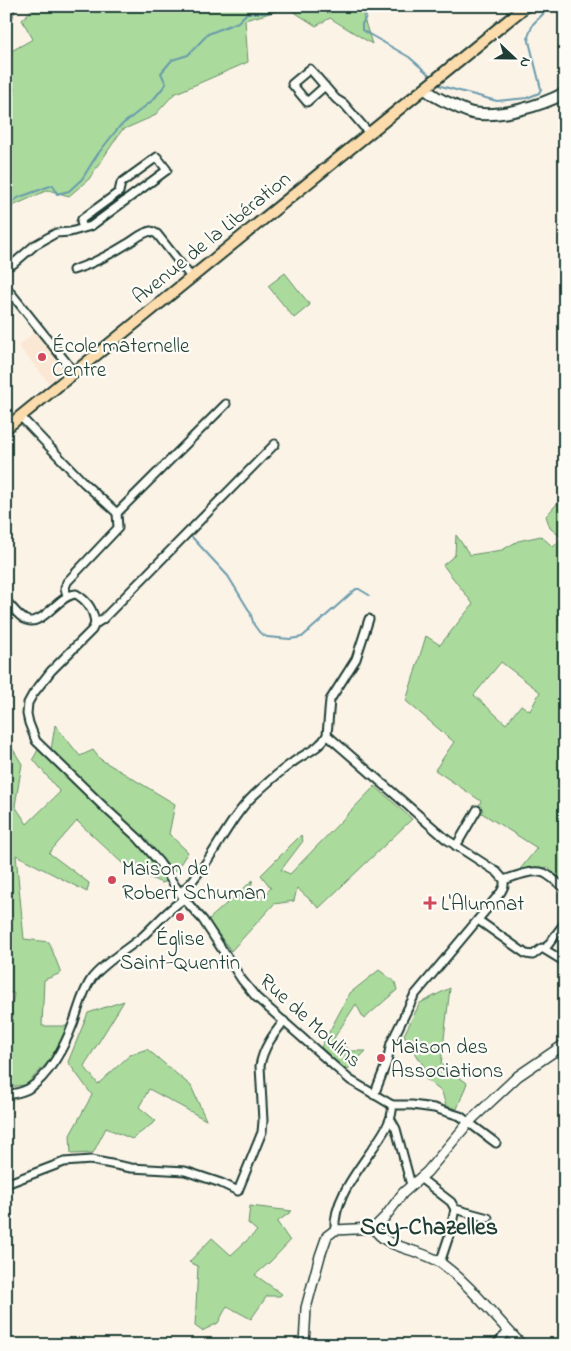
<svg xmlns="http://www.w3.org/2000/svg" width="571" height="1351" font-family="'Indie Flower',sans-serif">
<rect width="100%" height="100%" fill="#fcf3e7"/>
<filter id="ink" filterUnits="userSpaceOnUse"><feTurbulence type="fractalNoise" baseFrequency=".02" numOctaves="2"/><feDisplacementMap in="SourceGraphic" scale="10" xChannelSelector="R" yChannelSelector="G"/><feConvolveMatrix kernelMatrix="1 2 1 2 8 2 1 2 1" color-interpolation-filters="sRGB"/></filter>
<g filter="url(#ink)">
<path fill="#fbe8d4" d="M 36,331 L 66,369 L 49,383 L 18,346 Z"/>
<g fill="#aadb9c" stroke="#648c68" fill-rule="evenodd">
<path d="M 35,6 L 360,6 L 372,44 L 330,18 L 316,26 L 288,8 L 245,20 L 248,62 L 174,94 L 154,116 L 122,130 L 89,179 L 69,196 L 48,190 L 6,209 L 6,97 L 15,94 L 6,54 L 33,39 L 22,20 Z"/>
<path d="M 285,273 L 310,305 L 294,318 L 268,286 Z"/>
<path d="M 565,495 L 565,888 L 554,881 L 549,867 L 517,873 L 537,848 L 477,810 L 481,801 L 435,770 L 454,742 L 406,701 L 426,636 L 440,645 L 473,604 L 443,565 L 455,555 L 456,535 L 470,555 L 502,550 L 518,541 L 541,536 L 553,547 L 562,538 L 550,528 L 546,516 ZM 501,662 L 540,692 L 530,711 L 521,705 L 506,724 L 474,695 Z"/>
<path d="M 55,725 L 80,756 L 93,750 L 100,759 L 175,804 L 169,834 L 188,852 L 175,872 C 135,830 91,792 51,750 Z"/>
<path d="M 6,738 L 22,764 L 15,806 L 27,824 L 60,792 L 33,759 L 39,748 L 135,840 L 168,881 L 162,883 L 139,873 L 137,877 L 77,821 L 49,853 L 89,883 L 87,892 L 16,855 L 24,939 L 49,942 L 61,973 L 44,980 L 42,1026 L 70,1026 L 49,1061 L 26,1085 L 6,1087 L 6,1040 L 14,993 L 6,993 Z"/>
<path d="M 375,786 L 412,819 L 319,908 L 297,888 L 294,901 L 274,904 L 231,951 L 208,920 L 253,880 L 249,891 L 259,900 L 271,888 L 261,875 L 301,835 L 303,841 L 281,870 L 290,874 Z"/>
<path d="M 379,970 L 395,982 L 397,990 L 364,1019 L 356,1004 L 334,1038 L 351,1051 L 366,1051 L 346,1071 L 321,1047 L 350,993 Z"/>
<path d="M 450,988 L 441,1064 L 467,1083 L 457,1109 L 446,1106 L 442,1092 L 423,1077 L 425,1068 L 404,1035 L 420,1003 Z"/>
<path d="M 124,1001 L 84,1066 L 98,1084 L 130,1055 L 147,1049 L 191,1086 L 206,1120 L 149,1089 L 139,1107 L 156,1121 L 132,1139 L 106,1128 L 93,1153 L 71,1154 L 70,1135 L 92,1095 L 68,1062 L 88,1013 Z"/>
<path d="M 250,1206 L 292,1211 L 277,1222 L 290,1241 L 270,1262 L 255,1275 L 282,1294 L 280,1296 L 267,1296 L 251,1319 L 227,1306 L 218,1323 L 202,1331 L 195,1326 L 198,1266 L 189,1262 L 212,1238 L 231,1255 L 257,1231 L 248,1223 Z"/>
</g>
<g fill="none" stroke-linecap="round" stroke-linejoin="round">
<g stroke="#699bac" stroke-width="2">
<path d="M 361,6 L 366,17 L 362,24 L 362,30 L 409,57 L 433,78"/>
<path d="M 438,83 L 441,86 L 497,101 L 527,98 L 539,93 L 541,89 L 528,37 L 533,24 L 551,6"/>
<path d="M 6,205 L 20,197 L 53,185 L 57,194 L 69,191 L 82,179 L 97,155 L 119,127 L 153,100 L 166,84 L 161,73 L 172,60 L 188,55 L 208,34 L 238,22 L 247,13 L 266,13 L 277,6"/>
<path d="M 190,535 L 228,576 L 250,612 L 254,625 L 260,633 L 267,637 L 290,639 L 302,637 L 356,589 L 359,589 L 369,595"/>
</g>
<defs>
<g id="minor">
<path d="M 6,26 L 10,6"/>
<path d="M 325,86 L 307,102 L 292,84 L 310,69 L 336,99 L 344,104 L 369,133"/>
<path d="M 7,266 L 13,264 L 35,245 L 56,233 L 70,232 L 91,226 L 167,170 L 157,157 L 121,183 L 119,192 L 82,219 L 81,222 L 83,228"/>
<path d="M 73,270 C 92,264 111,254 127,244 C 136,239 141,233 151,231 L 157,234 L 191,277"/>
<path d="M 6,287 L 74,372"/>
<path d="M 20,416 L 84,483 L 117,513"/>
<path d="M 117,513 L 226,404"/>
<path d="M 67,596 L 65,588 L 67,582 L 118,528 L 117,513"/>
<path d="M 6,601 C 12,607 19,617 26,620 C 43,627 58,595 76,594 C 88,601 94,610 95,624"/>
<path d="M 95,624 L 92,630 L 51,671 L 33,694 L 28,703 L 27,714 L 29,723 L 36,741 L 104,807 L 138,838 L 159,862 L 184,899 L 203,920 L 242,980 L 256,997 L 350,1080 L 392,1105"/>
<path d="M 95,624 L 103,619 L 275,444"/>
<path d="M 327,735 L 446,839 L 497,872 L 504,880 L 504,886 L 501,892 L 414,996 L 391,1043 L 387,1062 L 374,1095"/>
<path d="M 456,846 L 477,810"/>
<path d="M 504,880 C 516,876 532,869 544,873 C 551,876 558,884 565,888"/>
<path d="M 180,892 C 190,886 196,876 203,867 C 220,843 233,815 254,795 C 266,784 279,772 292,763 C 303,754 320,749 327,735 L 330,700 L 356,659 L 369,619"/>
<path d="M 478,920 L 526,954 L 533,955 L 542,948 L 565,962"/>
<path d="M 545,949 L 563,925"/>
<path d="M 6,1095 C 13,1094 22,1092 28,1089 C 49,1077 65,1045 73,1024 C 79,1008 82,992 92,978 C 105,962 126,950 142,937 C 156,924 168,909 184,899"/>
<path d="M 392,1105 L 412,1105 L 434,1108 L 460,1116 L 496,1143"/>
<path d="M 391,1120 L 396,1129 L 411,1185"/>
<path d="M 420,1178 L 451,1202 L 455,1209 L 450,1233 L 440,1263"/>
<path d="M 6,1184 L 64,1162 L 91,1160 L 131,1168 L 185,1171 L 221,1183 L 238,1191 L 262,1132 L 263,1121 L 260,1066 C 263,1048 273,1035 284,1021"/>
<path d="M 455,1209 L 488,1218"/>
<path d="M 335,1230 C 331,1184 397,1134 392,1105"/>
<path d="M 496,1345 L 508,1331"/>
</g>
<g id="tertiary">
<path d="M 374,1228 L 385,1217 L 403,1193 L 427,1172 L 469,1122 L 518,1076 L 565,1044"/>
<path d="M 374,1228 C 385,1249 422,1249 441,1263 C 472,1286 495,1318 522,1345"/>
<path d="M 304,1345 L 306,1308 L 320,1256 L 327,1236 L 335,1230 L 374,1228"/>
</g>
<path id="secondary" d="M 425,88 C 432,96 441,100 451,104 C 457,107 465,111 472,113 C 500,118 540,106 565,93"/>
<path id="primary" d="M 6,428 L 526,6"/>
</defs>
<use href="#minor" stroke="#1f3d34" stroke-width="11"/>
<use href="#tertiary" stroke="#1f3d34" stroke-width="12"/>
<use href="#secondary" stroke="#1f3d34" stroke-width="14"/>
<use href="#primary" stroke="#1f3d34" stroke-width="14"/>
<use href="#minor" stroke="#fdfcf7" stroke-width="7"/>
<use href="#tertiary" stroke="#fdfcf7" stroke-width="9"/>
<use href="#secondary" stroke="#fdfcf7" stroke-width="10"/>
<use href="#primary" stroke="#fcdcac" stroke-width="10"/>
</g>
</g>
<g fill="#d1495b" stroke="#fdfcf7" stroke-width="2">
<circle cx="42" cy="357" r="5"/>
<circle cx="112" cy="880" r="5"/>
<path d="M427.5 895.5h5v5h5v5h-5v5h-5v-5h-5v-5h5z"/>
<circle cx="180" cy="917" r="5"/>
<circle cx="381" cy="1058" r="5"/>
</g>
<g text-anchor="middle" stroke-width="4.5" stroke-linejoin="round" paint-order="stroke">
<g font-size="21" fill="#1f3d34" stroke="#fdfcf7">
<text transform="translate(211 237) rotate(-39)" y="7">Avenue de la Libération</text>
<text transform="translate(311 1020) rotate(42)" y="7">Rue de Moulins</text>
</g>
<g font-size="21" fill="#1f3d34" stroke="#fdfcf7" text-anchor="start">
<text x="52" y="352">École maternelle<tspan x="52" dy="24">Centre</tspan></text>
<text x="122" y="875">Maison de<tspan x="122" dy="24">Robert Schuman</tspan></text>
<text x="441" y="910">L'Alumnat</text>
<text x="180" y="945" text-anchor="middle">Église<tspan x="180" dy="24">Saint-Quentin</tspan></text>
<text x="391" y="1053">Maison des<tspan x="391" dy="24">Associations</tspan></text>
</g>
<g font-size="24" font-weight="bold" fill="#1f3d34" stroke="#fdfcf7">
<text x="429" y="1234">Scy-Chazelles</text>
</g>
</g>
<rect width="571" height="1351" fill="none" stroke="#fdfcf7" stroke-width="25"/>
<rect x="12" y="12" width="546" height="1326" fill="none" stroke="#1f3d34" stroke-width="2" filter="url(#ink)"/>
<g transform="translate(514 58) rotate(112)" stroke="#fdfcf7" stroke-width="4" paint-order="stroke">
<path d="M0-4L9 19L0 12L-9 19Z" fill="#1f3d34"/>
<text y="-8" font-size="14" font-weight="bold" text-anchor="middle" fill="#1f3d34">N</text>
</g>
</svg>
